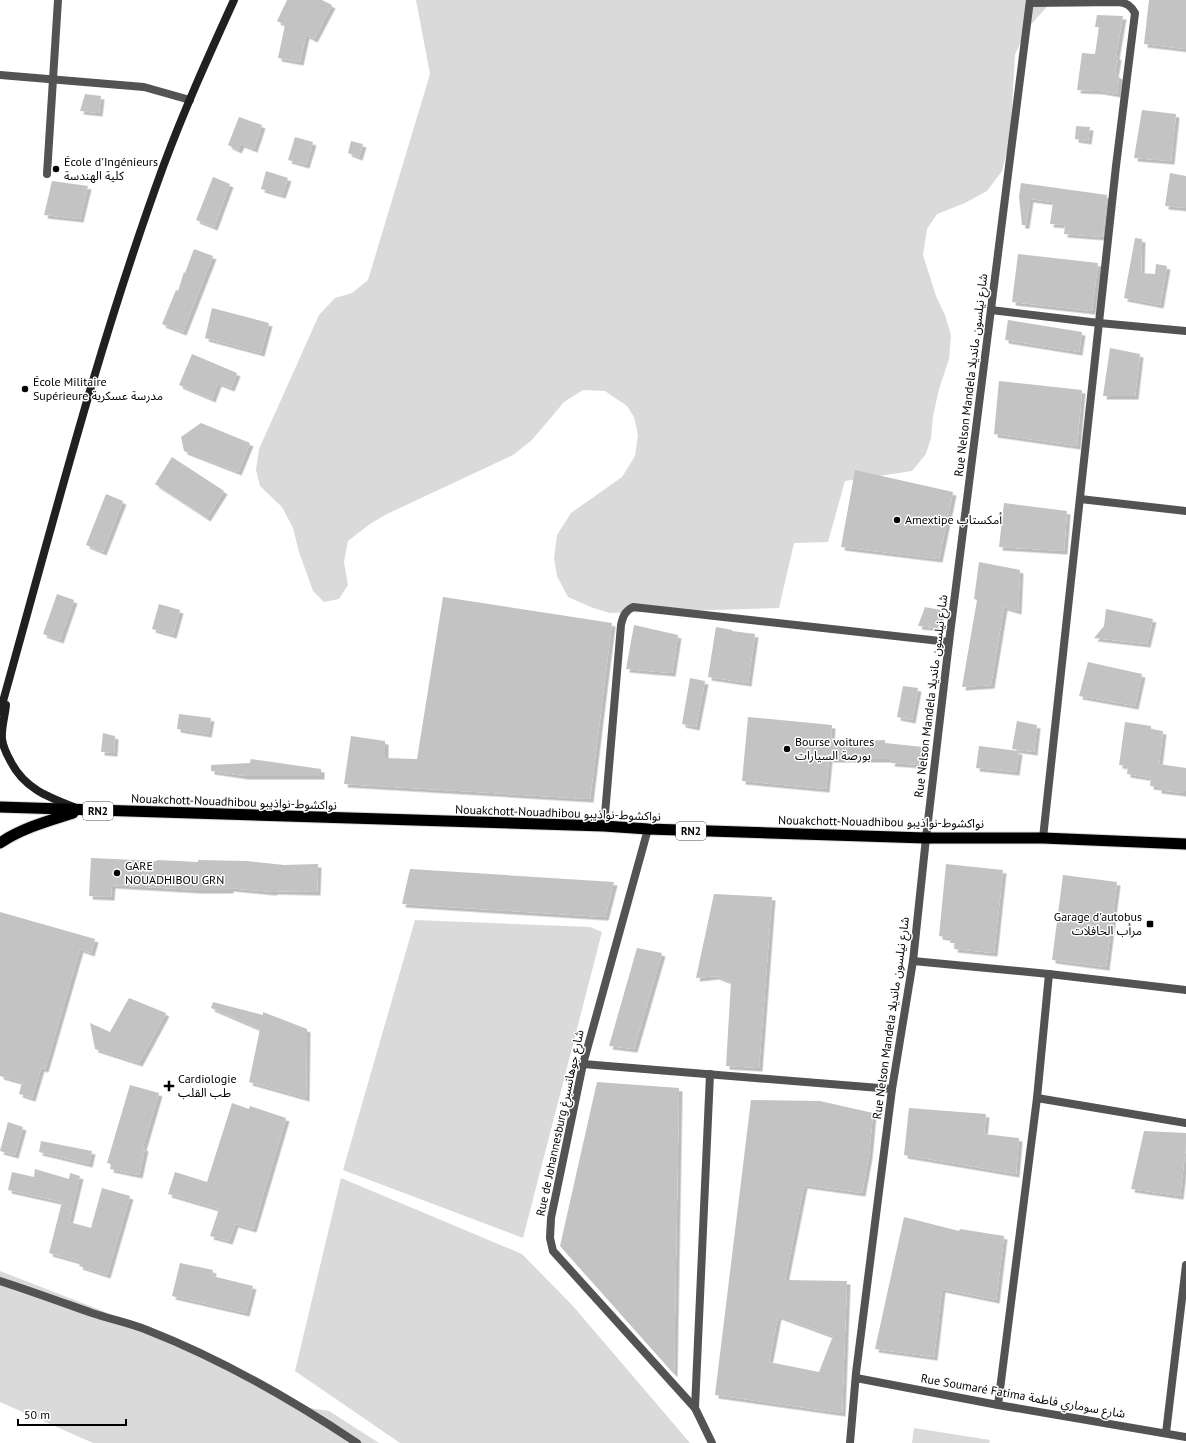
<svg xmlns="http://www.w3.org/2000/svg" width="1186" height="1443" font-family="'PT Sans','Noto Sans Arabic',sans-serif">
<defs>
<filter id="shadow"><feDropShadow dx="3.5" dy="3.5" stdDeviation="0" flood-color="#0004"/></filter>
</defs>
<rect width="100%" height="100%" fill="#fff"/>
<g fill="#dadada">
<path d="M 416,0 L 1053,0 L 1026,30 L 1015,55 L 1010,139 L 1002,171 L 987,191 L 965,203 L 937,214 L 927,229 L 923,255 L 936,296 L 945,315 L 951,335 L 949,359 L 939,389 L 933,416 L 931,438 L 926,454 L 912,471 L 845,481 L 828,542 L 794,543 L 779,608 L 610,613 L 593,608 L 568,597 L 557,576 L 554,558 L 557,535 L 571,513 L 622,477 L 635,456 L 638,435 L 634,417 L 627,406 L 605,391 L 583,390 L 564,402 L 532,440 L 513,455 L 387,514 L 370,524 L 348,541 L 344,562 L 348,585 L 339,599 L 324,602 L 313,591 L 299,552 L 293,528 L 282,507 L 260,486 L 256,470 L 259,449 L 319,315 L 335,298 L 352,293 L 368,280 L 430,74 Z"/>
<path d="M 415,920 L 590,927 L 602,932 L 523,1238 L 343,1170 Z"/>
<path d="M 341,1178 L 522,1254 L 573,1306 L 690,1443 L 400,1443 L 295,1371 Z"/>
<path d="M 0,1271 L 162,1334 L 291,1405 L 329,1411 L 379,1443 L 93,1443 L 0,1402 Z"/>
<path d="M 914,1428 L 990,1440 L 989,1443 L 912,1443 Z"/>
</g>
<g fill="#c3c3c3" fill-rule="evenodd" filter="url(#shadow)">
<path d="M 287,0 L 322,0 L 332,5 L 314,39 L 306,35 L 300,62 L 278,58 L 285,25 L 277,21 Z"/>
<path d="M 1149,0 L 1186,0 L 1186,49 L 1144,44 Z"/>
<path d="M 1097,15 L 1123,16 L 1116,56 L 1118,57 L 1115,74 L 1119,76 L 1117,94 L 1101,91 L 1077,90 L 1082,53 L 1095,54 L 1099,27 L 1095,27 Z"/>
<path d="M 85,94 L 101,96 L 99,113 L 80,111 Z"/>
<path d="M 1142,110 L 1176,114 L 1171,161 L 1134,158 Z"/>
<path d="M 239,117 L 262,125 L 254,149 L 241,144 L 238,150 L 228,145 Z"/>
<path d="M 1076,126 L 1090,127 L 1088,141 L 1075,139 Z"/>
<path d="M 295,137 L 313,142 L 306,165 L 288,160 Z"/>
<path d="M 351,141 L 363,144 L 359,157 L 348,153 Z"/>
<path d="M 266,171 L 288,178 L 282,195 L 261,189 Z"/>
<path d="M 1170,173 L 1186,176 L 1186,208 L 1165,206 Z"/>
<path d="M 213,177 L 230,184 L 214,227 L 196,220 Z"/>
<path d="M 52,181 L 88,186 L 80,219 L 44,215 Z"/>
<path d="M 1021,183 L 1107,195 L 1103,237 L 1064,234 L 1065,225 L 1050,224 L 1053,202 L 1030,199 L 1026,225 L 1022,225 L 1019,197 Z"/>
<path d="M 1135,238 L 1142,239 L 1141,273 L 1155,274 L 1156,264 L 1167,266 L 1160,305 L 1124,298 Z"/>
<path d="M 194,249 L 213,256 L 183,332 L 162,324 L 176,290 L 178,291 L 184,272 L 185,273 Z"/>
<path d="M 1018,254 L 1098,263 L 1092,311 L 1012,302 Z"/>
<path d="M 212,308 L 269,323 L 261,353 L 205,338 Z"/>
<path d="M 1008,320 L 1082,332 L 1079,352 L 1005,340 Z"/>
<path d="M 1110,348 L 1140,354 L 1135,396 L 1103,396 Z"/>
<path d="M 192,354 L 237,373 L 231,388 L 218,383 L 212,399 L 179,385 Z"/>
<path d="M 999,381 L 1082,390 L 1077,446 L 994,434 Z"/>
<path d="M 201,423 L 250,443 L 238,472 L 184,451 L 181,437 Z"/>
<path d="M 172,457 L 224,491 L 207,518 L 155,484 Z"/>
<path d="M 855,470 L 953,492 L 939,559 L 841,547 Z"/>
<path d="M 106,494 L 123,501 L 103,552 L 86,545 Z"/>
<path d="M 1004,503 L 1067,511 L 1064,551 L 999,547 Z"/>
<path d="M 979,562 L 1020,570 L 1018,611 L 1004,607 L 991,685 L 962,687 L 977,600 L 974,599 Z"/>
<path d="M 57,594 L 74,600 L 60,640 L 43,634 Z"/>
<path d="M 443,597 L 612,623 L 590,799 L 344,784 L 351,736 L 385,741 L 385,758 L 417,759 Z"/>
<path d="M 159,604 L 180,610 L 173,635 L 152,629 Z"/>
<path d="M 925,607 L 941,610 L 938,628 L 918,626 Z"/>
<path d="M 1106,609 L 1153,619 L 1147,644 L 1094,638 L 1104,626 Z"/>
<path d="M 634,625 L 678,635 L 672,673 L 626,669 Z"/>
<path d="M 716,627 L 732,630 L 732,631 L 755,634 L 748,683 L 708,677 Z"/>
<path d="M 1088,662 L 1142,674 L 1135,706 L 1079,696 Z"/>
<path d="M 690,678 L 705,681 L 696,727 L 682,724 Z"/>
<path d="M 903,686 L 918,688 L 912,720 L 897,717 Z"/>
<path d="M 179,714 L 211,718 L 208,734 L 177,729 Z"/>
<path d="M 748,717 L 832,725 L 831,742 L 885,740 L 885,743 L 923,747 L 921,765 L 891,763 L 892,759 L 829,759 L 826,789 L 742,781 Z"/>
<path d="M 1017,721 L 1037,725 L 1034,752 L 1012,749 Z"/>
<path d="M 1125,722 L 1151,726 L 1151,729 L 1163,731 L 1159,764 L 1186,768 L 1186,791 L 1183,791 L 1183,793 L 1158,790 L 1158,787 L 1150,786 L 1151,778 L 1127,774 L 1128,766 L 1119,765 Z"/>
<path d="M 103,733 L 115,736 L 114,753 L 101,752 Z"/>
<path d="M 979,746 L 1019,751 L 1016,772 L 976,768 Z"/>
<path d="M 251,759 L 321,769 L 321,776 L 245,776 L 211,771 L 211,765 L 250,763 Z"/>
<path d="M 91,858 L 157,861 L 157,860 L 198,862 L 198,860 L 247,861 L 284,865 L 318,864 L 317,892 L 274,891 L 273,892 L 230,888 L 230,890 L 198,890 L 112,885 L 111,897 L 89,896 Z"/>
<path d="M 946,864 L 1003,870 L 994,953 L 954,949 L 955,943 L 950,943 L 951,938 L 939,936 Z"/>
<path d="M 410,869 L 614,882 L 605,917 L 402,904 Z"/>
<path d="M 1063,875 L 1117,882 L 1106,967 L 1052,960 Z"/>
<path d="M 714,894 L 772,897 L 759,1068 L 726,1066 L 731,982 L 716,976 L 696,978 Z"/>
<path d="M 0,912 L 95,939 L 91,953 L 80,949 L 45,1069 L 41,1068 L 32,1098 L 19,1094 L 22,1082 L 0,1076 Z"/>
<path d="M 637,948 L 662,953 L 634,1049 L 609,1046 Z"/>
<path d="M 129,998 L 166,1013 L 139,1063 L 95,1049 L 90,1023 L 110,1032 Z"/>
<path d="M 213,1002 L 263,1015 L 263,1012 L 307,1029 L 306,1098 L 249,1082 L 260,1029 L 211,1008 Z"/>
<path d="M 597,1082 L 679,1088 L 674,1374 L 560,1246 Z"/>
<path d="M 130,1085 L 159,1093 L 143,1147 L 145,1148 L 139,1175 L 110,1169 L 111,1164 L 107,1163 Z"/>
<path d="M 751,1100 L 820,1101 L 873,1113 L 869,1155 L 862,1193 L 804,1185 L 785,1280 L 847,1281 L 842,1413 L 715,1395 ZM 778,1316 L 833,1336 L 819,1372 L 769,1362 Z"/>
<path d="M 232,1103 L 249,1109 L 250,1106 L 286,1118 L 253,1229 L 235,1224 L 229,1241 L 210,1236 L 219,1209 L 168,1194 L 175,1172 L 207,1182 Z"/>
<path d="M 909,1108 L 986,1114 L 984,1134 L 1019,1138 L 1016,1174 L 904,1155 Z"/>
<path d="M 8,1122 L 23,1127 L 15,1155 L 0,1151 Z"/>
<path d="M 1144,1131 L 1186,1133 L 1186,1145 L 1180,1196 L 1131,1189 Z"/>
<path d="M 41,1141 L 92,1151 L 89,1164 L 39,1152 Z"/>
<path d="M 35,1169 L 69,1179 L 70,1173 L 80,1176 L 69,1222 L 91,1228 L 102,1188 L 130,1196 L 107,1275 L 79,1266 L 81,1262 L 49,1253 L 62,1202 L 8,1190 L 12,1172 L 34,1177 Z"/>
<path d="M 904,1217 L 959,1231 L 960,1229 L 1004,1236 L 996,1300 L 942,1289 L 934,1357 L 875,1349 Z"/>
<path d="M 180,1263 L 213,1270 L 212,1276 L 253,1286 L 246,1313 L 172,1296 Z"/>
</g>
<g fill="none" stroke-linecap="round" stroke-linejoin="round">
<defs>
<g id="trunk">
<path d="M 0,807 L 604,826 L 648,829 L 926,838 L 1043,838 L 1186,844"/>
<path d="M 0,843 C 22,828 48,821 73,813"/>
</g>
</defs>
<use href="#trunk" stroke="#dbdbdb" stroke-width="13"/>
<g stroke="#535353" stroke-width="8">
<path d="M 1030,3 L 1119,2 C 1127,3 1131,6 1135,13 L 1116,166 L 1043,838"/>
<path d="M 0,75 L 144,87 L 190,100"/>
<path d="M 47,174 L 58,0"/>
<path d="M 991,310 L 1099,323 L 1186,331"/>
<path d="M 1080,499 L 1186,511"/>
<path d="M 604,826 L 621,625 C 623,616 625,611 633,607 L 949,642"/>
<path d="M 648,829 L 583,1064 L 551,1218 L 550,1238 L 553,1251 L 695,1408 L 712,1443"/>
<path d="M 913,961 L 1049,974 L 1186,990"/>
<path d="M 583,1064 L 892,1089"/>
<path d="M 1037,1098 L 1186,1123"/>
<path d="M 0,1281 C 31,1291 61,1302 92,1313 C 110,1319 129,1323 147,1330 C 221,1359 291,1399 357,1443"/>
<path d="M 856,1378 L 998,1405 L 1186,1437"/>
<path d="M 998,1405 L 1037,1098 L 1049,974"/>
<path d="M 695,1408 L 710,1074"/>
<path d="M 1166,1433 L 1186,1265"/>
<path d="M 850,1443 L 856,1373 L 892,1089 L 913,961 L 926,838 L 949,642 L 1030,0"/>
</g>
<g stroke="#202020" stroke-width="8">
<path d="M 6,705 C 5,716 1,728 2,739 C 3,747 7,755 11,762 C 24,788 48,797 74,807"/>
<path d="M 0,712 C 51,530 98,345 163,167 C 184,110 209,55 234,0"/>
</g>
<use href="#trunk" stroke="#000" stroke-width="11"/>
</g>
<g fill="#000" stroke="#fff" stroke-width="1.5">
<circle cx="56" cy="169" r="4"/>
<circle cx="25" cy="389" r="4"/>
<circle cx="897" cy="520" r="4"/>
<circle cx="787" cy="749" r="4"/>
<circle cx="117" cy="873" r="4"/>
<rect x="1146" y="920" width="8" height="8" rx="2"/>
<path d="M167 1080h4v4h4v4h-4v4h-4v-4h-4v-4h4z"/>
</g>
<g text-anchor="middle" stroke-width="3" stroke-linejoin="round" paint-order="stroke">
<g fill="#fff" stroke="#4c4c4c" stroke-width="1">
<rect x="83" y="802" width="30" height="18" rx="3"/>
<rect x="676" y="822" width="30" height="18" rx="3"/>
</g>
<g font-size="11" font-weight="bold" fill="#000">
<text x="98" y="815">RN2</text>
<text x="691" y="835">RN2</text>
</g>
<g font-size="12" fill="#000" stroke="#fff" text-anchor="start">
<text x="64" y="166">École d'Ingénieurs<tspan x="64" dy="14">كلية الهندسة</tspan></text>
<text x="33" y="386">École Militaire<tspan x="33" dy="14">Supérieure مدرسة عسكرية</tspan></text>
<text x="905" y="524">Amextipe أمكستاب</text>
<text x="795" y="746">Bourse voitures<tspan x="795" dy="14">بورصة السيارات</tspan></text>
<text x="125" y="870">GARE<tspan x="125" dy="14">NOUADHIBOU GRN</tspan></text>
<text x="1142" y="921" text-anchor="end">Garage d'autobus<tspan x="1142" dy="14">مرأب الحافلات</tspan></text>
<text x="178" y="1083">Cardiologie<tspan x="178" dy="14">طب القلب</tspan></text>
</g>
<g font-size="12" fill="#000" stroke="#fff">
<text transform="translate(971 375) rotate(-83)" y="4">Rue Nelson Mandela شارع نيلسون مانديلا</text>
<text transform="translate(931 696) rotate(-83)" y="4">Rue Nelson Mandela شارع نيلسون مانديلا</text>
<text transform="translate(234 802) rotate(2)" y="4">Nouakchott-Nouadhibou نواكشوط-نواذيبو</text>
<text transform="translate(558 813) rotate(2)" y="4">Nouakchott-Nouadhibou نواكشوط-نواذيبو</text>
<text transform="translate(881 822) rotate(1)" y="4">Nouakchott-Nouadhibou نواكشوط-نواذيبو</text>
<text transform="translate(891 1018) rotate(-82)" y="4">Rue Nelson Mandela شارع نيلسون مانديلا</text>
<text transform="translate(560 1123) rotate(-78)" y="4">Rue de Johannesburg شارع جوهانسبرغ</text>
<text transform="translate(1023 1396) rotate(10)" y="4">Rue Soumaré Fatima شارع سوماري فاطمة</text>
</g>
</g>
<path d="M18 1419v6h108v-6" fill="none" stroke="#000000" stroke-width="2"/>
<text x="24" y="1419" font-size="12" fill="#000000" stroke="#ffffff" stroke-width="3" paint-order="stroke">50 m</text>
</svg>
